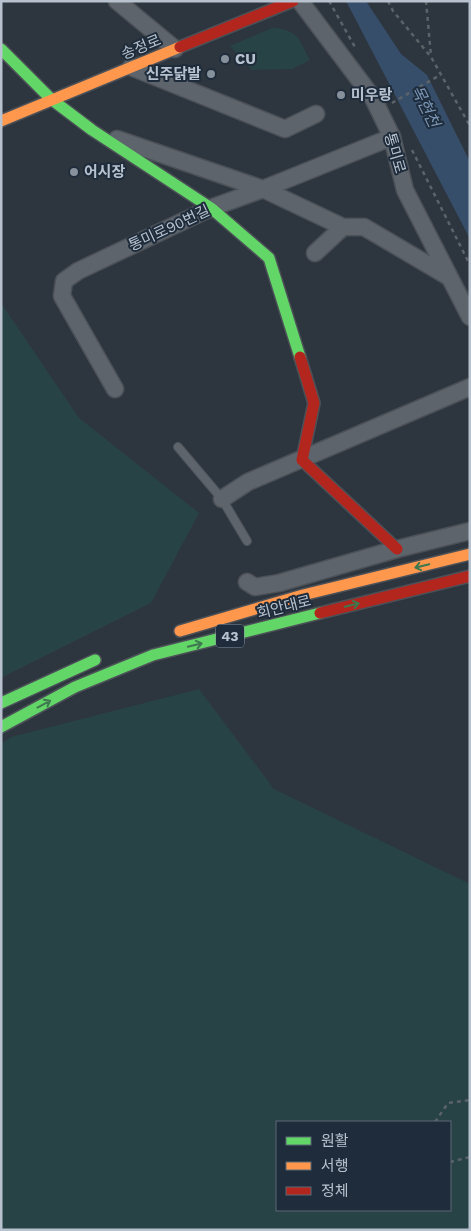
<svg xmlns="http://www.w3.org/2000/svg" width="471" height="1231" font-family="'Work Sans','Noto Sans KR',sans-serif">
<rect width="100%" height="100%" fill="#2d353e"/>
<g fill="#284346" fill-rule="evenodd">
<path d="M 272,28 C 298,29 299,39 310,60 L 292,69 L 252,70 L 230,46 Z"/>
<path d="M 1,303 L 79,418 L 199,513 L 151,603 L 1,678 Z"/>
<path d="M 199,689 L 274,789 L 470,884 L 470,1230 L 1,1230 L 1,744 L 11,737 ZM 277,1122 L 450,1122 L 450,1210 L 277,1210 Z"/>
</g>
<path fill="#364e6a" d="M 346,1 L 366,1 L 401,54 L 427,75 L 470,162 L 470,239 Z"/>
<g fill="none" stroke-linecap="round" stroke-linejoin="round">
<defs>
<path id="lane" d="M 178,447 L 222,499 L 247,541"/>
<g id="street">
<path d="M 117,1 L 175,49"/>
<path d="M 300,1 L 373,98 L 392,137 L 405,190 L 470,317"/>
<path d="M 131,67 L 285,129 L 316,114"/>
<path d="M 117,139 L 263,189 L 343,227 L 364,227 L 449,277"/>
<path d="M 315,253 L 343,227"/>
<path d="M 115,389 L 62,296 L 64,281 L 78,271 L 211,208 L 263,189 L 392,137"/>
<path d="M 222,499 L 248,482 L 470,387"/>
<path d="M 247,582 L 255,587 L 279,583 L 397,549 L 470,531"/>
</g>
<g id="fast">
<path d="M 1,49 L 51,99 L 92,130 L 211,208 L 269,258 L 300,357"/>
<path d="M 1,703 L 95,660"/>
<path d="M 1,727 L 75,687 L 153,655 L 320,613"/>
</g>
<g id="slow">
<path d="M 1,121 L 180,47"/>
<path d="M 180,631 L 303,595 L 470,554"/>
</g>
<g id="jam">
<path d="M 180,47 L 293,1"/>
<path d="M 300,357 L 314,403 L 302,460 L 397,549"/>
<path d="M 320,613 L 470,576"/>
</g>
</defs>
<use href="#lane" stroke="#4c5158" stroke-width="10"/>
<use href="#street" stroke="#4c5158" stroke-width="19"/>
<use href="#fast" stroke="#4c5158" stroke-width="14"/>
<use href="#slow" stroke="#4c5158" stroke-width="14"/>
<use href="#jam" stroke="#4c5158" stroke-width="14"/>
<g stroke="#5b6369" stroke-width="2.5" stroke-dasharray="4 4" stroke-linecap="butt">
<path d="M 329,1 L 355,47"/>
<path d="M 388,1 L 393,11 L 431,57 L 470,126"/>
<path d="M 426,1 L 431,56"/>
<path d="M 392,103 L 440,75"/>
<path d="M 412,150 L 470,265"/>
<path d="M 435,1122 L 448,1103 L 470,1100"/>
<path d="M 450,1162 L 470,1157"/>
</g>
<use href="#lane" stroke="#5e646b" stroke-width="8"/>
<use href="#street" stroke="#5e646b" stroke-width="16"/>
<use href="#fast" stroke="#63d668" stroke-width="11"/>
<use href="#slow" stroke="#ff974d" stroke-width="11"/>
<use href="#jam" stroke="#b3261e" stroke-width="11"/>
</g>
<defs><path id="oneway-shaft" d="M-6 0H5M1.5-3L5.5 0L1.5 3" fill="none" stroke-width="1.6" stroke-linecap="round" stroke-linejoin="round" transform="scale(1.25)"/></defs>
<g stroke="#3d784f">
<use href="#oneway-shaft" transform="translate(422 566) rotate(166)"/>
<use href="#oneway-shaft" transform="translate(352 605) rotate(-14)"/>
<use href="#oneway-shaft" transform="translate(195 645) rotate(-14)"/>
<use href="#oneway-shaft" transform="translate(44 704) rotate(-28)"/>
</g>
<g fill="#87919c" stroke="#1e2c3b" stroke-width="2">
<circle cx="225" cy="59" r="5"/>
<circle cx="211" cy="74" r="5"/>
<circle cx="341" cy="95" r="5"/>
<circle cx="74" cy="172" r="5"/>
</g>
<g text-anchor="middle" stroke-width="4" stroke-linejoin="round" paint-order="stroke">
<rect fill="#1e2c3b" stroke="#8a95a3" stroke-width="1" x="216" y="624.5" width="28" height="23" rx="4"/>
<g font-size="14" font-weight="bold" fill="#b8c2cf">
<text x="230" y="641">43</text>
</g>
<g font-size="15" fill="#b8c2cf" stroke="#1e2c3b">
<text transform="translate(141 47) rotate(-22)" y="5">송정로</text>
<text transform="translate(395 153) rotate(74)" y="5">통미로</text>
<text transform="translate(169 228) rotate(-25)" y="5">통미로90번길</text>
<text transform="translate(284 607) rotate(-14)" y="5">회안대로</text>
</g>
<g font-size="15" font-weight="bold" fill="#b8c2cf" stroke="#1e2c3b" text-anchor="start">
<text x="235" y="64">CU</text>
<text x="201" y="79" text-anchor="end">신주닭발</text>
<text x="351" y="100">미우랑</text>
<text x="84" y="177">어시장</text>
</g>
<g font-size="16" font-style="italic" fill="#7c98b8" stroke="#1e2c3b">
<text transform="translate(426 106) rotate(64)" y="6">목현천</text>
</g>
</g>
<rect width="471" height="1231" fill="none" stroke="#b8c2cf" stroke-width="5"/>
<rect x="276" y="1121" width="175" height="90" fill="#1e2c3b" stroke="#5c6876"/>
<rect x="286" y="1137" width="25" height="8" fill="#63d668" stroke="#5c6876"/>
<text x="321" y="1146" font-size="15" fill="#b8c2cf">원활</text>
<rect x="286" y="1162" width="25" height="8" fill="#ff974d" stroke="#5c6876"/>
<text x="321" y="1171" font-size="15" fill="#b8c2cf">서행</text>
<rect x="286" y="1187" width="25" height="8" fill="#b3261e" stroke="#5c6876"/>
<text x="321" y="1196" font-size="15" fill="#b8c2cf">정체</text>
</svg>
